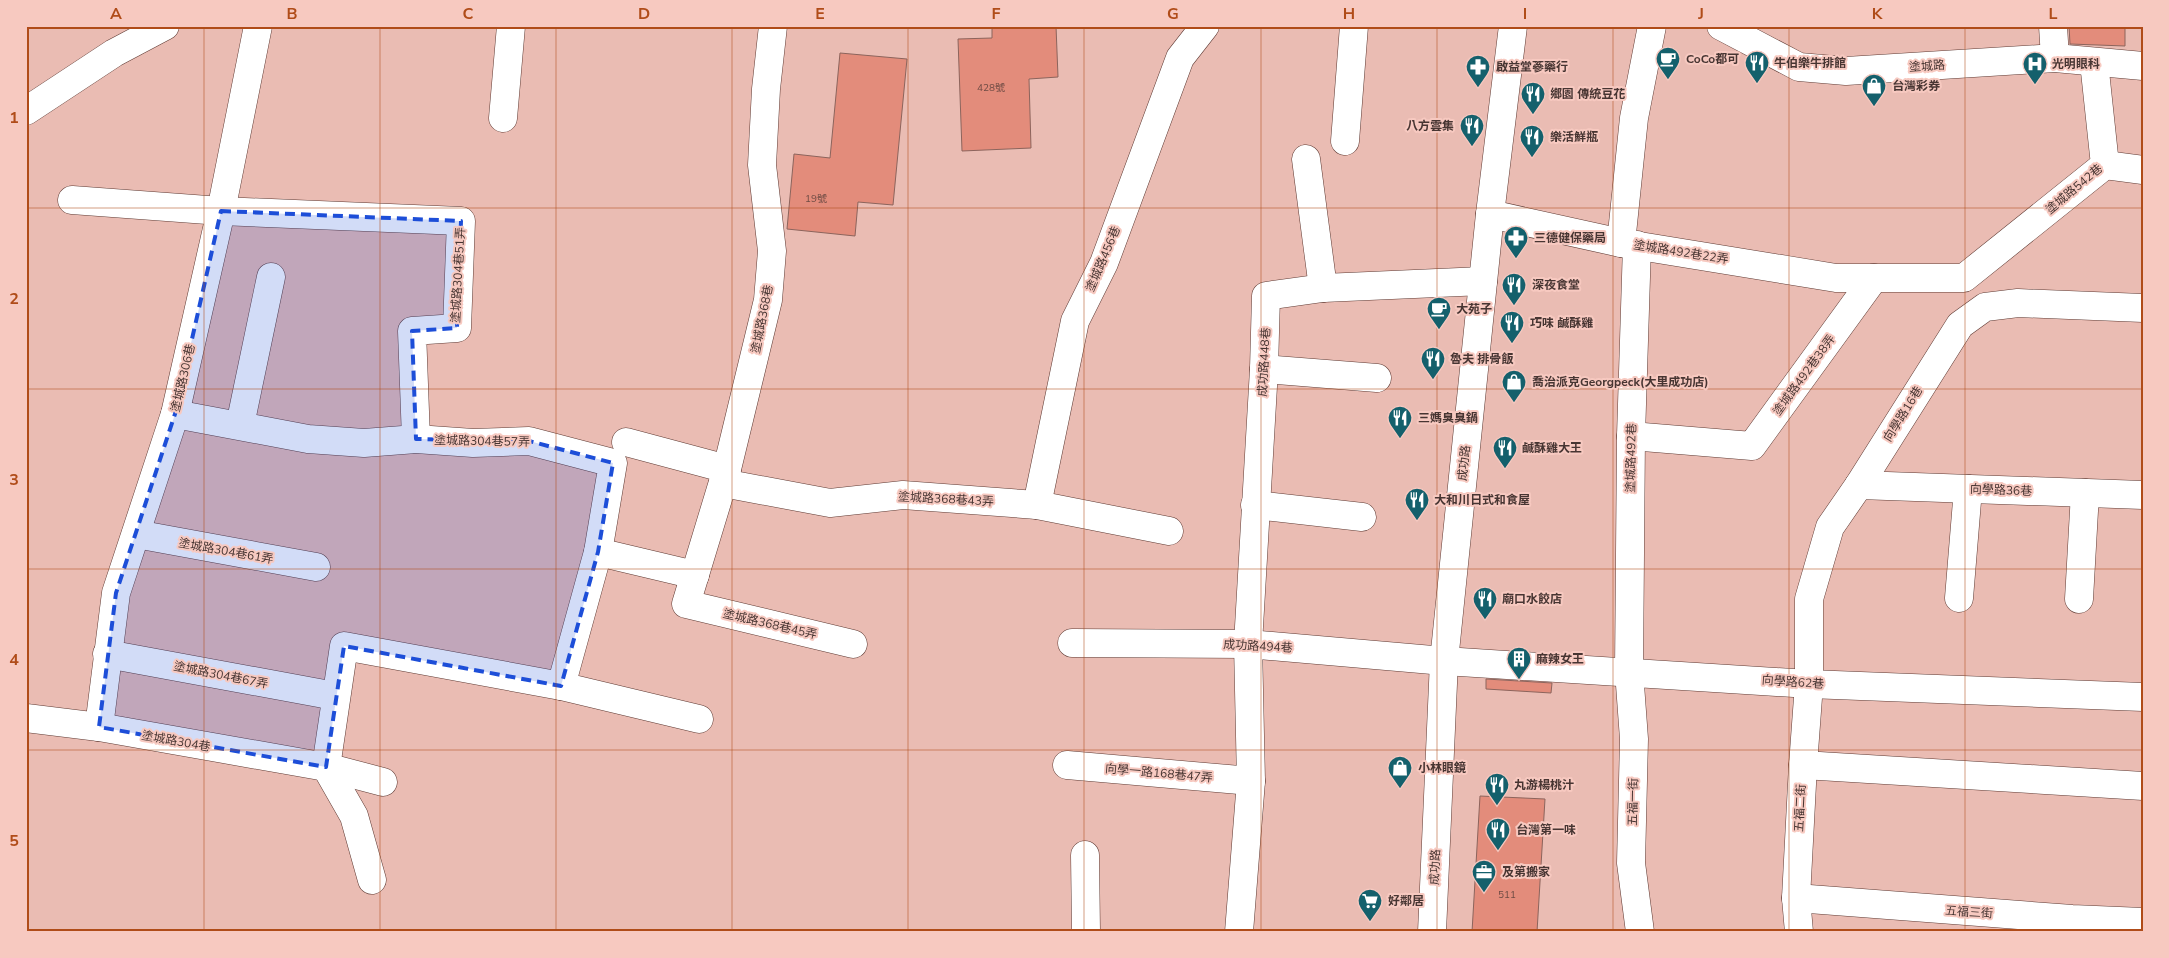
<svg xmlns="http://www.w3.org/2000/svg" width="2169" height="958" font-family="'Nunito Sans','Noto Sans TC',sans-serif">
<rect width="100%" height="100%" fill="#eabcb3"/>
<g fill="#e38c7b" stroke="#8c645c">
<path d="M 992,26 L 1056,26 L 1058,77 L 1029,79 L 1031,148 L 962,151 L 958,39 L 992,38 Z"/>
<path d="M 2069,26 L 2125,26 L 2125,46 L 2070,44 Z"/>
<path d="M 840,53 L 907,59 L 893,205 L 858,202 L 855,236 L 787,229 L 794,154 L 830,158 Z"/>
<path d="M 1486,679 L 1552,683 L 1551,693 L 1486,689 Z"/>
<path d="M 1480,796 L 1545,799 L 1537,932 L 1472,932 Z"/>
</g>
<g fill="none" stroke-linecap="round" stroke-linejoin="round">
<defs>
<g id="minor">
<path d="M 773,26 L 766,89 L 762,165 L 772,251 L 768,300 L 727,469 L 686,604 L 853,644"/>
<path d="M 1721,26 L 1799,67 L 1846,71 L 2055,58 L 2143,66"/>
<path d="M 2053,26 L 2055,58"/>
<path d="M 26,111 L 114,53 L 165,26"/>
<path d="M 503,118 L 511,26"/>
<path d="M 1345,141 L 1354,26"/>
<path d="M 1306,159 L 1323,288"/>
<path d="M 2105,165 L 2143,170"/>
<path d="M 72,200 L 221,211 L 461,221 L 457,328 L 412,331 L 416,439"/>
<path d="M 1490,214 L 1621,243 L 1836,278 L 1874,278"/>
<path d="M 1621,243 L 1634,118 L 1652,26"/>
<path d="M 1637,245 L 1631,436 L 1629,671 L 1634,739 L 1631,863 L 1640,932"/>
<path d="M 1264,369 L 1377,378"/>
<path d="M 175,414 L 308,439 L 364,443 L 416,439 L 473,443 L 529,441 L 613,463 L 598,552 L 561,686"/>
<path d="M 240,425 L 271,277"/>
<path d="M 1631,436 L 1752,446 L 1874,278 L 1964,278 L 2105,165 L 2094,62"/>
<path d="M 626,442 L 727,469"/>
<path d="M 723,483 L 830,503 L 903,495 L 1037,505 L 1169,531"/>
<path d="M 1859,485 L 2143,495"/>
<path d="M 1037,505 L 1075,321 L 1104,263 L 1180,58 L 1205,26"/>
<path d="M 1255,505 L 1362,517"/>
<path d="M 136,534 L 316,567"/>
<path d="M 598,552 L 695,575"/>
<path d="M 1959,598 L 1968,489"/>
<path d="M 2079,599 L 2085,493"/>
<path d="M 1072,643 L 1248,644 L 1444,661 L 1809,684 L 2143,697"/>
<path d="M 107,654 L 335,696"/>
<path d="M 26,718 L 99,727 L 326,767 L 383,782"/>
<path d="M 99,727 L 116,593 L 175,414 L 221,211 L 258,26"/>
<path d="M 1067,765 L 1251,781"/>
<path d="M 1803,765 L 2143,786"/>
<path d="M 326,767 L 344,646 L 561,686 L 699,719"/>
<path d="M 326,767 L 354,816 L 372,880"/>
<path d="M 1085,855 L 1086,932"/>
<path d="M 1796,898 L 2072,919 L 2143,922"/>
<path d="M 1239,932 L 1251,781 L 1248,644 L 1264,369 L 1266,296 L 1323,288 L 1483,281"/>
<path d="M 1432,932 L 1444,661 L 1490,214 L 1513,26"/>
<path d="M 1799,932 L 1796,898 L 1803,765 L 1809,684 L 1809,599 L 1830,527 L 1859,485 L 1960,325 L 1985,307 L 2018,303 L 2143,308"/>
</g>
</defs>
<use href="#minor" stroke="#5f3a33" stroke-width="29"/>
<use href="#minor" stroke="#fff" stroke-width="28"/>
</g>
<path fill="#1d4ed8" fill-opacity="0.2" stroke="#1d4ed8" stroke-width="4" stroke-dasharray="10 6" stroke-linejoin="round" d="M 221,211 L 461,221 L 457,328 L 412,331 L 416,439 L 529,441 L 613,463 L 598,552 L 561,686 L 344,646 L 326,767 L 99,727 L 116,593 L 175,414 Z"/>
<path fill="none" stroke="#b04c19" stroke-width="1" stroke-opacity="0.55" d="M 204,26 L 204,932M 380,26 L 380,932M 556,26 L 556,932M 732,26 L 732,932M 908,26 L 908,932M 1084,26 L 1084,932M 1261,26 L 1261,932M 1437,26 L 1437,932M 1613,26 L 1613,932M 1789,26 L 1789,932M 1965,26 L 1965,932M 26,208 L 2143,208M 26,389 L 2143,389M 26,569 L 2143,569M 26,750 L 2143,750"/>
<defs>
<symbol id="cafe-pin" viewBox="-11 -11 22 30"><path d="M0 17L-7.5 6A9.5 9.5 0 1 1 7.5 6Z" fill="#14606c" stroke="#f7c9c0"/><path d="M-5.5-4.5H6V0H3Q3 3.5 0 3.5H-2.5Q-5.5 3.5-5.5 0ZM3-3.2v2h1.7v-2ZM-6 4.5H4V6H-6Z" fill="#fff"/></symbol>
<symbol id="restaurant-pin" viewBox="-11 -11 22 30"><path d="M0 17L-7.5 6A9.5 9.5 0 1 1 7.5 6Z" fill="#14606c" stroke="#f7c9c0"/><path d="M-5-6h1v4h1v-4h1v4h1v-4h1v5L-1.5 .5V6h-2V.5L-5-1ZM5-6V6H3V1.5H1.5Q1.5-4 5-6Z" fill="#fff"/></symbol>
<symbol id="hospital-pin" viewBox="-11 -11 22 30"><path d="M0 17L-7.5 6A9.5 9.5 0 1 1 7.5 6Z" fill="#14606c" stroke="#f7c9c0"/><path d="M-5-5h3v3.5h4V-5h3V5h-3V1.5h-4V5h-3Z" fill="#fff"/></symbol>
<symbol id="pharmacy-pin" viewBox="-11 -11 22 30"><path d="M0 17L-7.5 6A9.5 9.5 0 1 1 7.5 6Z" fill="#14606c" stroke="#f7c9c0"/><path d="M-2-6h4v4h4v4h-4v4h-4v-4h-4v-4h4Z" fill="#fff"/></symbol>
<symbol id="shop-pin" viewBox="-11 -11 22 30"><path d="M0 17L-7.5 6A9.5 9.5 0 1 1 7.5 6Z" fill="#14606c" stroke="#f7c9c0"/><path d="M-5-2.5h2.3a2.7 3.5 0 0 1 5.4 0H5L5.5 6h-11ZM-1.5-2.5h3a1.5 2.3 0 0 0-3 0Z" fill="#fff"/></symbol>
<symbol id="building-pin" viewBox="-11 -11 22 30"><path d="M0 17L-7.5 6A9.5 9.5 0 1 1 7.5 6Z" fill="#14606c" stroke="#f7c9c0"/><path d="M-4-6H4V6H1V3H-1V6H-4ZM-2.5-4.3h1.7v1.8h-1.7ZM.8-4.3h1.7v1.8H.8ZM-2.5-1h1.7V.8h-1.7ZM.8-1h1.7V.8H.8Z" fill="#fff"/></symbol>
<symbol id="office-pin" viewBox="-11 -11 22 30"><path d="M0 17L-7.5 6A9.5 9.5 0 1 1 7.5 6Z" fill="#14606c" stroke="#f7c9c0"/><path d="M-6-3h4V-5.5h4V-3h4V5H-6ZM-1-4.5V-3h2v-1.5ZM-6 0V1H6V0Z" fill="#fff"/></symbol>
<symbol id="supermarket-pin" viewBox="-11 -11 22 30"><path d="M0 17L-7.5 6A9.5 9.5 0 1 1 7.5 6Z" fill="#14606c" stroke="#f7c9c0"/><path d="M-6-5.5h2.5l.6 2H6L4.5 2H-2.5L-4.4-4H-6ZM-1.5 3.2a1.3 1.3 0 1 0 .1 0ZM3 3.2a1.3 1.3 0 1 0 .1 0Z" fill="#fff"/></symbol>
</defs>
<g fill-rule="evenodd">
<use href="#cafe-pin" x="1654" y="45" width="28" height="38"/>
<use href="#restaurant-pin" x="1743" y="49" width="28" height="38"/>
<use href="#hospital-pin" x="2021" y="50" width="28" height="38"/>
<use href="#pharmacy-pin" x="1464" y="53" width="28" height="38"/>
<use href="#shop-pin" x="1860" y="72" width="28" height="38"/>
<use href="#restaurant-pin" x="1519" y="80" width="28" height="38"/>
<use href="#restaurant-pin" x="1458" y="112" width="28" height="38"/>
<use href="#restaurant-pin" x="1518" y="123" width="28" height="38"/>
<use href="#pharmacy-pin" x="1502" y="224" width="28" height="38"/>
<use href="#restaurant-pin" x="1500" y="271" width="28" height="38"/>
<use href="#cafe-pin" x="1425" y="295" width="28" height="38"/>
<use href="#restaurant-pin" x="1498" y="309" width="28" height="38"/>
<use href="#restaurant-pin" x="1419" y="345" width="28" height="38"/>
<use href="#shop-pin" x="1500" y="368" width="28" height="38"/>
<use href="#restaurant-pin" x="1386" y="404" width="28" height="38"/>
<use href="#restaurant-pin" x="1491" y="434" width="28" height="38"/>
<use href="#restaurant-pin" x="1403" y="486" width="28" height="38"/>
<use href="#restaurant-pin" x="1471" y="585" width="28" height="38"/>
<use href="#building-pin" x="1505" y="645" width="28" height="38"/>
<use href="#shop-pin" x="1386" y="754" width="28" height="38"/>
<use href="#restaurant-pin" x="1483" y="771" width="28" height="38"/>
<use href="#restaurant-pin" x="1484" y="816" width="28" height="38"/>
<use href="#office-pin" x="1470" y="858" width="28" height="38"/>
<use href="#supermarket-pin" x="1356" y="887" width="28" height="38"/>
</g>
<g text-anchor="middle" stroke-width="4" stroke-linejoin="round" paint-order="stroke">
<g font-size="10" fill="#6e4b44">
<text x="991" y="91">428號</text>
<text x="816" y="202">19號</text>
<text x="1507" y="898">511</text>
</g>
<g font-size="12" font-weight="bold" fill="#473532" stroke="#f7c9c0" text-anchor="start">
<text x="1686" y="63">CoCo都可</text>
<text x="1774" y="67">牛伯樂牛排館</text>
<text x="2052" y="68">光明眼科</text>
<text x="1496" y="71">啟益堂蔘藥行</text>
<text x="1892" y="90">台灣彩券</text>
<text x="1550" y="98">鄉園 傳統豆花</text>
<text x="1454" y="130" text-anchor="end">八方雲集</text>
<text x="1550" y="141">樂活鮮瓶</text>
<text x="1534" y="242">三德健保藥局</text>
<text x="1532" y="289">深夜食堂</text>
<text x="1456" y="313">大苑子</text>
<text x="1530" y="327">巧味 鹹酥雞</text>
<text x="1450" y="363">魯夫 排骨飯</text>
<text x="1532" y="386">喬治派克Georgpeck(大里成功店)</text>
<text x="1418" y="422">三媽臭臭鍋</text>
<text x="1522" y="452">鹹酥雞大王</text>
<text x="1434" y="504">大和川日式和食屋</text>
<text x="1502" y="603">廟口水餃店</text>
<text x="1536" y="663">麻辣女王</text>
<text x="1418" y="772">小林眼鏡</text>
<text x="1514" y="789">丸游楊桃汁</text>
<text x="1516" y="834">台灣第一味</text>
<text x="1502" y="876">及第搬家</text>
<text x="1388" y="905">好鄰居</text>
</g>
<g font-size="12" fill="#473532" stroke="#f7c9c0">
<text transform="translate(1927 66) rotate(-4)" y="4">塗城路</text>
<text transform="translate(2074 189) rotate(-40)" y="4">塗城路542巷</text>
<text transform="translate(1681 252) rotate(9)" y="4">塗城路492巷22弄</text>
<text transform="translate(1103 259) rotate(-67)" y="4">塗城路456巷</text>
<text transform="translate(458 275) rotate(-87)" y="4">塗城路304巷51弄</text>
<text transform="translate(762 319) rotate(-79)" y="4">塗城路368巷</text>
<text transform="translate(1264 362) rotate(-87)" y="4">成功路448巷</text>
<text transform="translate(1804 375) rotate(-54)" y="4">塗城路492巷38弄</text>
<text transform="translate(183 378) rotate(-77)" y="4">塗城路306巷</text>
<text transform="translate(1903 414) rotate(-58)" y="4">向學路16巷</text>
<text transform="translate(482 441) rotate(1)" y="4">塗城路304巷57弄</text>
<text transform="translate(1631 458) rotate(-89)" y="4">塗城路492巷</text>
<text transform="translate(1464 463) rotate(-84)" y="4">成功路</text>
<text transform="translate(2001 490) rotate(2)" y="4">向學路36巷</text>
<text transform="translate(946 499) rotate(3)" y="4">塗城路368巷43弄</text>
<text transform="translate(226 551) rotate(10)" y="4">塗城路304巷61弄</text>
<text transform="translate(770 624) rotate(13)" y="4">塗城路368巷45弄</text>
<text transform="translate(1258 646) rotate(3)" y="4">成功路494巷</text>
<text transform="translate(221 675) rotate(11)" y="4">塗城路304巷67弄</text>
<text transform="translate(1793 682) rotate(4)" y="4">向學路62巷</text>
<text transform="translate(176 741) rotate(10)" y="4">塗城路304巷</text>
<text transform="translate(1159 773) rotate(5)" y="4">向學一路168巷47弄</text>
<text transform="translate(1633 802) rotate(-89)" y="4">五福一街</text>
<text transform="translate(1800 808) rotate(-87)" y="4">五福二街</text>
<text transform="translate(1435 867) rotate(-88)" y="4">成功路</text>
<text transform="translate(1969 912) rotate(4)" y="4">五福三街</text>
</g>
</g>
<rect width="2169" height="958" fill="none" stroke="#f7c9c0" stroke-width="55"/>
<rect x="28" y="28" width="2114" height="902" fill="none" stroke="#b04c19" stroke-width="2"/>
<g font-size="16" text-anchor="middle" font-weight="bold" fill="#b04c19">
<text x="116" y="19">A</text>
<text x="292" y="19">B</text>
<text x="468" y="19">C</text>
<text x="644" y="19">D</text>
<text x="820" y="19">E</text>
<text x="996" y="19">F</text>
<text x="1173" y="19">G</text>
<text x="1349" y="19">H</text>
<text x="1525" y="19">I</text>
<text x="1701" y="19">J</text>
<text x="1877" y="19">K</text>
<text x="2053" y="19">L</text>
<text x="14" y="123">1</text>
<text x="14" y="304">2</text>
<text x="14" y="485">3</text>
<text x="14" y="665">4</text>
<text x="14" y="846">5</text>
</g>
</svg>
